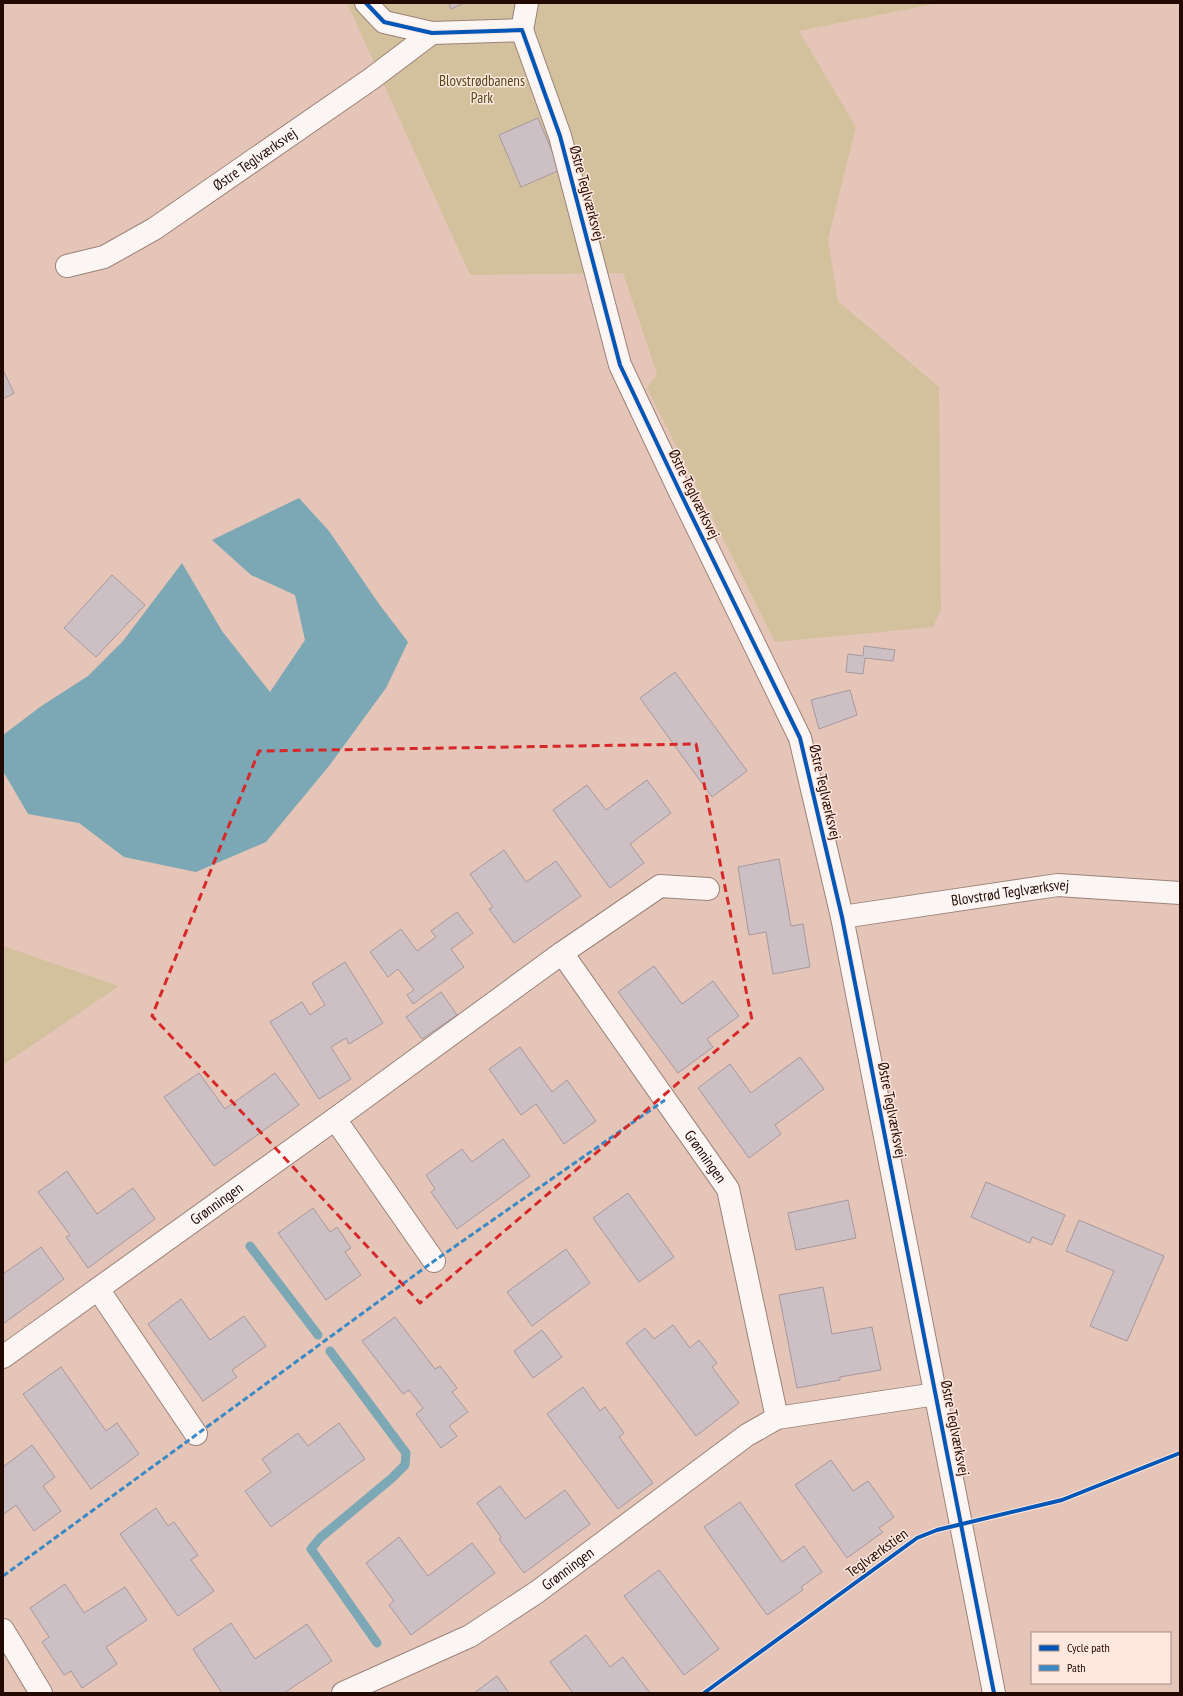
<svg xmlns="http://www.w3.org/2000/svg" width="1183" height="1696" font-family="'PT Sans Narrow',sans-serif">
<rect width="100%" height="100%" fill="#e5c5b8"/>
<g fill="#d3c19d">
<path d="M 347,3 L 939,3 L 799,31 L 856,127 L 828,240 L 838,301 L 939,387 L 941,609 L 933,627 L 775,642 L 647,388 L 657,374 L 623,273 L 470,275 Z"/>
<path d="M 3,946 L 119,986 L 3,1065 Z"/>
</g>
<path fill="#7ca7b4" d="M 299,498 L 329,531 L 379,604 L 408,642 L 386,688 L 329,766 L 266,842 L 196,872 L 124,857 L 79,823 L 28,814 L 3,771 L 3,735 L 40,707 L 88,676 L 123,641 L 182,563 L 222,631 L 270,692 L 305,640 L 295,595 L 251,575 L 212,540 Z"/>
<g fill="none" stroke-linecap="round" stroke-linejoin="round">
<g stroke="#7ca7b4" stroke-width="9">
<path d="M 250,1246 L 318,1335"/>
<path d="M 330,1351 L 406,1453 L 405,1465 L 392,1478 L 320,1538 L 311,1549 L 377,1643"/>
</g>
</g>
<g fill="#cdc0c5" stroke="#a6989e">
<path d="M 449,3 L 464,3 L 451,9 Z"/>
<path d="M 538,118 L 560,170 L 521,187 L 499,135 Z"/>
<path d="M 3,370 L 14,393 L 3,399 Z"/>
<path d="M 112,575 L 145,605 L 96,657 L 64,628 Z"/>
<path d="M 864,646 L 895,650 L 893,661 L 865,658 L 863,674 L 846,672 L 848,654 L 863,656 Z"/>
<path d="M 675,672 L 747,771 L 712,797 L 640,698 Z"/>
<path d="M 850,690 L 857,715 L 819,729 L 811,700 Z"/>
<path d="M 647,780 L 671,813 L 630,844 L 644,863 L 610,888 L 553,810 L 587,785 L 606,810 Z"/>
<path d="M 504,850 L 526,882 L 556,861 L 581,896 L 514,943 L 489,909 L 493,907 L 470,874 Z"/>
<path d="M 779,859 L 791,926 L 803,924 L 810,967 L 773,974 L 766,932 L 749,935 L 738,867 Z"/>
<path d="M 457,912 L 473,933 L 451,949 L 464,967 L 413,1004 L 407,995 L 414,990 L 398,969 L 388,977 L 370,952 L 401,929 L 417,951 L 436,937 L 431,931 Z"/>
<path d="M 345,962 L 383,1023 L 349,1044 L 346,1038 L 331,1047 L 351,1079 L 319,1099 L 270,1022 L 302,1002 L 310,1015 L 325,1005 L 312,983 Z"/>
<path d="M 654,966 L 682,1004 L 713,981 L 739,1016 L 707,1039 L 713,1047 L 678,1073 L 618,992 Z"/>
<path d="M 441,992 L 457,1015 L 422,1039 L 406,1017 Z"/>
<path d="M 520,1047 L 552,1092 L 567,1080 L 596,1121 L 564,1144 L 536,1104 L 521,1115 L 489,1069 Z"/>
<path d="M 800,1057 L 824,1089 L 775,1125 L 781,1134 L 749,1158 L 698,1088 L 730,1064 L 751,1093 Z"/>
<path d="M 199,1073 L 225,1109 L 275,1073 L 299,1105 L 214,1166 L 164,1097 Z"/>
<path d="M 503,1139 L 530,1176 L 457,1229 L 431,1192 L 435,1189 L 426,1175 L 462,1149 L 472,1162 Z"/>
<path d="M 67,1171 L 97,1214 L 133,1188 L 155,1219 L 88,1268 L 66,1237 L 70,1235 L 38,1192 Z"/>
<path d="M 986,1182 L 1065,1215 L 1052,1245 L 1032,1237 L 1030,1243 L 971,1217 Z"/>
<path d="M 628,1193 L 674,1257 L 639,1282 L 593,1218 Z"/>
<path d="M 848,1200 L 856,1238 L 796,1250 L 788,1213 Z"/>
<path d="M 313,1208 L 330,1232 L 337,1227 L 351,1248 L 345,1252 L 361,1275 L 326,1300 L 278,1233 Z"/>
<path d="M 1079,1220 L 1164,1256 L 1127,1341 L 1090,1326 L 1114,1271 L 1066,1251 Z"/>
<path d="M 41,1247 L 64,1279 L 3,1324 L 3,1274 Z"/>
<path d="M 566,1249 L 590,1283 L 532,1326 L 507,1292 Z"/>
<path d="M 823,1287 L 832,1334 L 872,1327 L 881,1370 L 840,1377 L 840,1380 L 797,1388 L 779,1295 Z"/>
<path d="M 181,1299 L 210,1340 L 244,1316 L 266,1346 L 232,1370 L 237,1377 L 203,1401 L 148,1324 Z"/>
<path d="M 395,1317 L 435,1369 L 440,1366 L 457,1388 L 452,1392 L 468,1412 L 449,1426 L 457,1436 L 441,1448 L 416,1414 L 423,1408 L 409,1390 L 403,1394 L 362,1341 Z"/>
<path d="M 673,1325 L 690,1348 L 699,1340 L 717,1363 L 712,1367 L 739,1403 L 696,1436 L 626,1343 L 645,1328 L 654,1339 Z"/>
<path d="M 542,1330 L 562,1357 L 533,1378 L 514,1351 Z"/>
<path d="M 61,1367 L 106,1431 L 117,1423 L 139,1454 L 91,1489 L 23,1394 Z"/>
<path d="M 583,1387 L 600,1411 L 605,1407 L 624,1433 L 619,1437 L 653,1483 L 618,1509 L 547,1414 Z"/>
<path d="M 339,1423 L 365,1459 L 271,1527 L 245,1491 L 271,1472 L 262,1459 L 298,1433 L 308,1446 Z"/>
<path d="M 32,1445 L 55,1477 L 43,1486 L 61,1511 L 34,1531 L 16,1505 L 3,1515 L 3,1467 Z"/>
<path d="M 831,1460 L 853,1491 L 868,1481 L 894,1517 L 879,1528 L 883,1532 L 847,1558 L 795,1485 Z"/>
<path d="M 500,1486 L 525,1519 L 565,1490 L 590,1524 L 524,1573 L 499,1539 L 501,1537 L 477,1503 Z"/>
<path d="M 740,1502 L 782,1562 L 804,1546 L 822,1572 L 801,1587 L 803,1590 L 767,1615 L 704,1527 Z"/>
<path d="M 156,1508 L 168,1526 L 174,1522 L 198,1555 L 191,1560 L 214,1591 L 178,1616 L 120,1534 Z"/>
<path d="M 399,1537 L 428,1576 L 472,1543 L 495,1573 L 411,1635 L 389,1605 L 394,1601 L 366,1563 Z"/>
<path d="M 659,1570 L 719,1649 L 684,1675 L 624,1596 Z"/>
<path d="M 65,1584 L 84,1613 L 125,1587 L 147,1620 L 106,1647 L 117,1664 L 82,1688 L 71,1671 L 64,1675 L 42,1642 L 49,1637 L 30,1608 Z"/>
<path d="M 231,1623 L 255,1659 L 307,1624 L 332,1661 L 284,1693 L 222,1693 L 193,1649 Z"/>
<path d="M 586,1635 L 610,1667 L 623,1657 L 650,1693 L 573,1693 L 550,1662 Z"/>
<path d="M 497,1676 L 509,1693 L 474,1693 Z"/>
</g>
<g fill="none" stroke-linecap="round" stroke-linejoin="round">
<defs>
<g id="street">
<path d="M 366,3 L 384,22 L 432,33 L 522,30 L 560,136 L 620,365 L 680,492 L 800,738 L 842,917 L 994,1693"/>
<path d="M 522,30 L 527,3"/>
<path id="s1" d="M 67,266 L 104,257 L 154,229 L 371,79 L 432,33"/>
<path id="s2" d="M 842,917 L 1058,885 L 1180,893"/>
<path id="s3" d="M 562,953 L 728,1189 L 777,1418"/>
<path d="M 335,1119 L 434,1261"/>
<path d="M 98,1289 L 196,1434"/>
<path id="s4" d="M 3,1357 L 335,1119 L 562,953 L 660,886 L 708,889"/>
<path d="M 3,1630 L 41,1693"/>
<path id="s5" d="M 343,1693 L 470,1636 L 537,1592 L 747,1435 L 777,1418 L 936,1394"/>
</g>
</defs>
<use href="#street" stroke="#9c8278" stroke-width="24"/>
<use href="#street" stroke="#fbf6f4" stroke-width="22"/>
<path stroke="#3989c4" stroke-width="3" stroke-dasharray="6 3" stroke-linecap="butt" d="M 3,1576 L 434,1261 L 665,1100"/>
<defs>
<g id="cycleway">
<path d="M 366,3 L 384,22 L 432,33 L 522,30 L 560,136 L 620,365 L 680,492 L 800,738 L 842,917 L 994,1693"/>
<path d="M 704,1693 L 917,1538 L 937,1530 L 1062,1500 L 1180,1453"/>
</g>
</defs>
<use href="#cycleway" stroke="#fee7df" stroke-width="6"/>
<use href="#cycleway" stroke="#0057b8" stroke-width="4"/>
</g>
<path fill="none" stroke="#d62828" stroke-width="3" stroke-dasharray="8 5" stroke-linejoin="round" d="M 696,744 L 752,1020 L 420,1303 L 152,1016 L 259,751 Z"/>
<g text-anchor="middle" stroke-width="3" stroke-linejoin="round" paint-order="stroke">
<g font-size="15" fill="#524c1b" stroke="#fee7df">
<text x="482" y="86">Blovstrødbanens<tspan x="482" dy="17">Park</tspan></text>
</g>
<g font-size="15" fill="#220902" stroke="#fee7df">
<text dy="5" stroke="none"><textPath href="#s1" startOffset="218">Østre Teglværksvej</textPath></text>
<text transform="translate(587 193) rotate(75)" y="5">Østre Teglværksvej</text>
<text transform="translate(694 494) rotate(64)" y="5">Østre Teglværksvej</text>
<text transform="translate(825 792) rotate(77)" y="5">Østre Teglværksvej</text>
<text dy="5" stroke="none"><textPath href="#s2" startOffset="170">Blovstrød Teglværksvej</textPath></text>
<text transform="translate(892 1110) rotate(79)" y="5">Østre Teglværksvej</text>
<text dy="5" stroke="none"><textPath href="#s3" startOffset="249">Grønningen</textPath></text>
<text dy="5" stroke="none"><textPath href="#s4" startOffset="263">Grønningen</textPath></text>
<text transform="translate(955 1428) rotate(79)" y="5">Østre Teglværksvej</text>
<text transform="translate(877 1553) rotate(-36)" y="5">Teglværkstien</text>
<text dy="5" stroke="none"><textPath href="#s5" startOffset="258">Grønningen</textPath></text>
</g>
</g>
<rect width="1183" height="1696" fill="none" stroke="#220902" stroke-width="8"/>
<rect x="1031" y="1632" width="140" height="52" fill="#fee7df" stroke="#a68e87"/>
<rect x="1039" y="1645" width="20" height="6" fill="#0057b8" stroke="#a68e87"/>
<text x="1067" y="1652" font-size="12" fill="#220902">Cycle path</text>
<rect x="1039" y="1665" width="20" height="6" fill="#3989c4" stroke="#a68e87"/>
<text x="1067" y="1672" font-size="12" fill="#220902">Path</text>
</svg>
